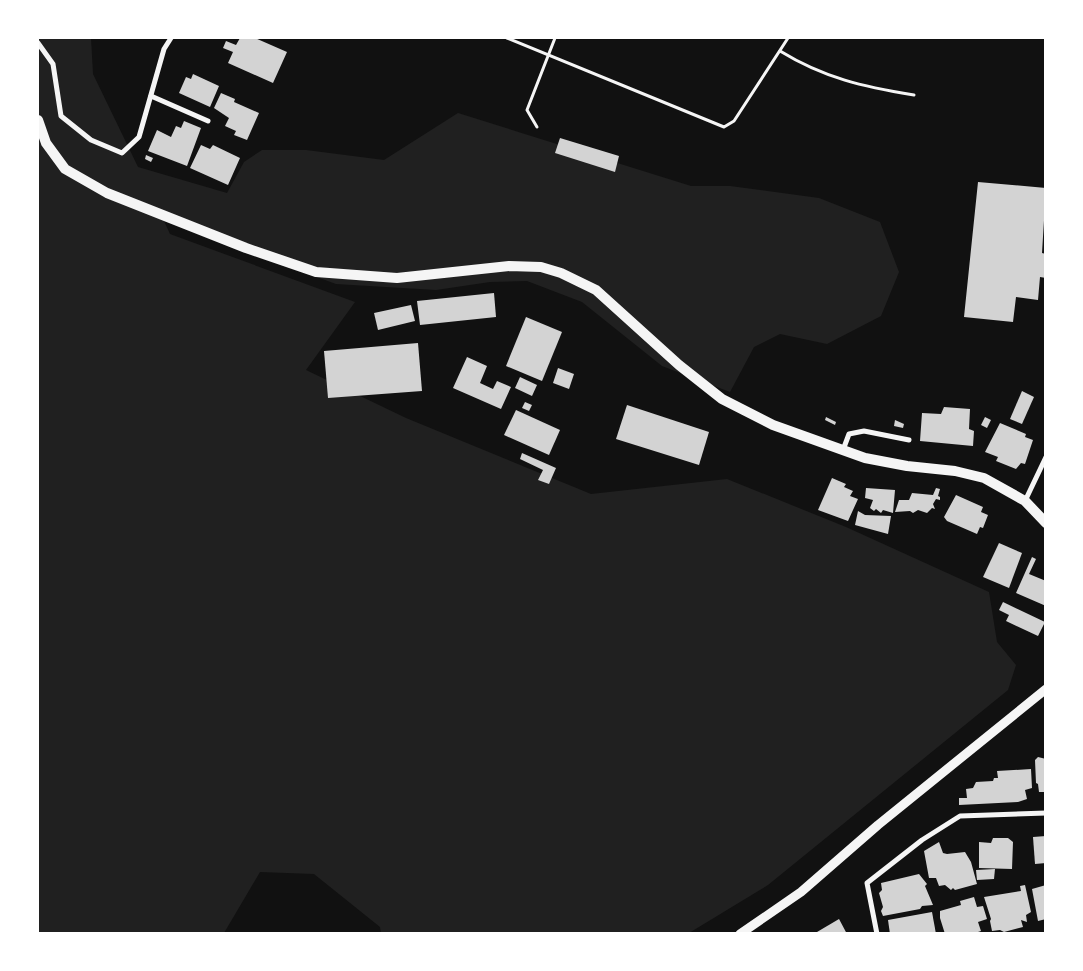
<svg xmlns="http://www.w3.org/2000/svg" width="1083" height="971" font-family="'Space Grotesk',sans-serif">
<rect width="100%" height="100%" fill="#111"/>
<path fill="#202020" d="M 38,38 L 91,38 L 93,74 L 138,167 L 227,193 L 244,162 L 262,150 L 306,150 L 384,160 L 458,113 L 691,186 L 730,186 L 819,198 L 880,222 L 899,272 L 881,316 L 827,344 L 780,334 L 754,347 L 730,392 L 662,366 L 582,302 L 527,281 L 490,282 L 436,290 L 336,284 L 164,221 L 170,234 L 355,302 L 306,370 L 406,418 L 591,494 L 727,479 L 846,527 L 989,592 L 997,642 L 1016,665 L 1008,690 L 768,885 L 689,933 L 381,933 L 380,927 L 314,874 L 260,872 L 224,933 L 38,933 Z"/>
<g fill="#d3d3d3">
<path d="M 240,38 L 255,38 L 287,52 L 273,83 L 228,63 L 233,52 L 223,48 L 226,41 L 236,45 Z"/>
<path d="M 193,74 L 219,86 L 210,107 L 179,93 L 186,77 L 191,79 Z"/>
<path d="M 221,93 L 235,99 L 234,102 L 259,113 L 247,140 L 234,135 L 236,131 L 225,126 L 229,118 L 214,108 Z"/>
<path d="M 184,121 L 201,128 L 187,166 L 148,151 L 157,130 L 171,137 L 176,126 L 181,128 Z"/>
<path d="M 560,138 L 619,156 L 615,172 L 555,153 Z"/>
<path d="M 201,145 L 210,149 L 213,145 L 240,158 L 228,185 L 190,168 Z"/>
<path d="M 146,155 L 153,158 L 151,162 L 145,159 Z"/>
<path d="M 978,182 L 1046,188 L 1042,253 L 1046,254 L 1046,278 L 1040,277 L 1038,300 L 1016,297 L 1013,322 L 964,317 Z"/>
<path d="M 494,293 L 496,317 L 420,325 L 417,301 Z"/>
<path d="M 411,305 L 415,321 L 378,330 L 374,313 Z"/>
<path d="M 526,317 L 562,332 L 542,381 L 506,366 Z"/>
<path d="M 418,343 L 422,391 L 328,398 L 324,351 Z"/>
<path d="M 467,357 L 487,366 L 480,383 L 493,389 L 497,381 L 511,387 L 501,409 L 453,388 Z"/>
<path d="M 558,368 L 574,374 L 569,389 L 553,383 Z"/>
<path d="M 520,377 L 537,385 L 532,396 L 515,388 Z"/>
<path d="M 1022,391 L 1034,397 L 1022,424 L 1010,419 Z"/>
<path d="M 525,402 L 532,405 L 529,411 L 522,408 Z"/>
<path d="M 627,405 L 709,432 L 699,465 L 616,439 Z"/>
<path d="M 944,407 L 970,409 L 969,429 L 974,431 L 973,446 L 920,441 L 922,413 L 941,414 Z"/>
<path d="M 516,410 L 560,430 L 549,455 L 504,435 Z"/>
<path d="M 826,417 L 836,422 L 835,425 L 825,420 Z"/>
<path d="M 985,417 L 991,420 L 987,428 L 981,425 Z"/>
<path d="M 895,420 L 904,424 L 903,428 L 894,426 Z"/>
<path d="M 1000,423 L 1026,434 L 1025,437 L 1033,440 L 1025,464 L 1021,463 L 1016,469 L 996,461 L 998,457 L 985,452 Z"/>
<path d="M 522,453 L 556,468 L 549,484 L 538,480 L 543,470 L 520,459 Z"/>
<path d="M 832,478 L 846,484 L 844,487 L 853,491 L 850,496 L 858,499 L 848,521 L 818,510 Z"/>
<path d="M 866,488 L 895,490 L 893,513 L 883,510 L 881,513 L 876,509 L 874,511 L 870,508 L 873,500 L 865,498 Z"/>
<path d="M 936,488 L 940,489 L 938,496 L 940,497 L 940,500 L 936,499 L 933,504 L 935,509 L 932,508 L 927,513 L 918,510 L 913,513 L 910,511 L 895,512 L 899,500 L 909,500 L 912,493 L 933,495 Z"/>
<path d="M 956,495 L 983,507 L 981,512 L 988,515 L 983,528 L 980,527 L 977,534 L 947,521 L 944,517 Z"/>
<path d="M 858,511 L 865,515 L 891,516 L 888,534 L 855,525 Z"/>
<path d="M 999,543 L 1022,553 L 1009,588 L 983,577 Z"/>
<path d="M 1032,557 L 1036,559 L 1029,574 L 1046,581 L 1046,606 L 1016,593 Z"/>
<path d="M 1003,602 L 1045,622 L 1038,636 L 1006,621 L 1009,615 L 999,610 Z"/>
<path d="M 1038,757 L 1046,759 L 1046,792 L 1039,792 L 1038,784 L 1036,783 L 1035,760 Z"/>
<path d="M 1031,769 L 1032,788 L 1025,790 L 1027,799 L 1018,802 L 959,805 L 959,798 L 967,798 L 966,789 L 973,788 L 976,782 L 993,781 L 994,778 L 998,778 L 997,771 Z"/>
<path d="M 1046,836 L 1046,863 L 1035,864 L 1033,837 Z"/>
<path d="M 993,838 L 1008,838 L 1013,842 L 1012,869 L 979,868 L 979,842 L 991,843 Z"/>
<path d="M 939,842 L 943,853 L 947,854 L 965,852 L 971,862 L 977,884 L 955,890 L 953,888 L 951,890 L 945,885 L 939,886 L 936,878 L 929,878 L 924,851 Z"/>
<path d="M 995,869 L 994,879 L 977,880 L 976,870 Z"/>
<path d="M 919,874 L 927,884 L 925,886 L 933,905 L 922,906 L 920,909 L 883,916 L 881,911 L 883,907 L 879,893 L 882,890 L 881,883 Z"/>
<path d="M 1025,885 L 1031,912 L 1026,915 L 1027,922 L 1021,920 L 1023,927 L 1004,932 L 1000,930 L 992,931 L 990,921 L 991,919 L 984,897 L 1021,891 L 1020,886 Z"/>
<path d="M 1046,885 L 1046,919 L 1038,921 L 1032,889 Z"/>
<path d="M 974,897 L 977,907 L 983,906 L 987,919 L 978,922 L 981,931 L 972,934 L 945,934 L 940,918 L 940,911 L 961,905 L 960,901 Z"/>
<path d="M 932,912 L 936,934 L 890,934 L 888,920 Z"/>
<path d="M 839,919 L 847,934 L 818,934 L 817,932 Z"/>
</g>
<g fill="none" stroke-linecap="round" stroke-linejoin="round">
<g stroke="#f5f5f5" stroke-width="3">
<path d="M 507,38 L 724,127 L 734,121 L 788,38"/>
<path d="M 780,51 C 824,78 864,87 914,95"/>
<path d="M 537,127 L 527,110 L 555,38"/>
</g>
<g stroke="#f5f5f5" stroke-width="5">
<path d="M 38,43 L 53,64 L 61,116 L 91,140 L 122,153 L 139,137 L 164,49 L 171,38"/>
<path d="M 151,96 L 208,121"/>
<path d="M 843,450 L 849,434 L 864,431 L 909,440"/>
<path d="M 1025,501 L 1046,457"/>
<path d="M 877,934 L 867,883 L 922,840 L 960,816 L 1046,813"/>
</g>
<path stroke="#f5f5f5" stroke-width="9" d="M 740,934 L 801,892 L 878,825 L 1046,689"/>
<path stroke="#f5f5f5" stroke-width="10" d="M 38,120 L 46,143 L 65,169 L 107,193 L 246,248 L 316,272 L 397,278 L 509,266 L 541,267 L 561,273 L 596,290 L 679,365 L 722,399 L 773,425 L 865,458 L 907,466 L 955,471 L 984,478 L 1025,501 L 1046,523"/>
</g>
<rect width="1083" height="971" fill="none" stroke="#ffffff" stroke-width="78"/>
</svg>
